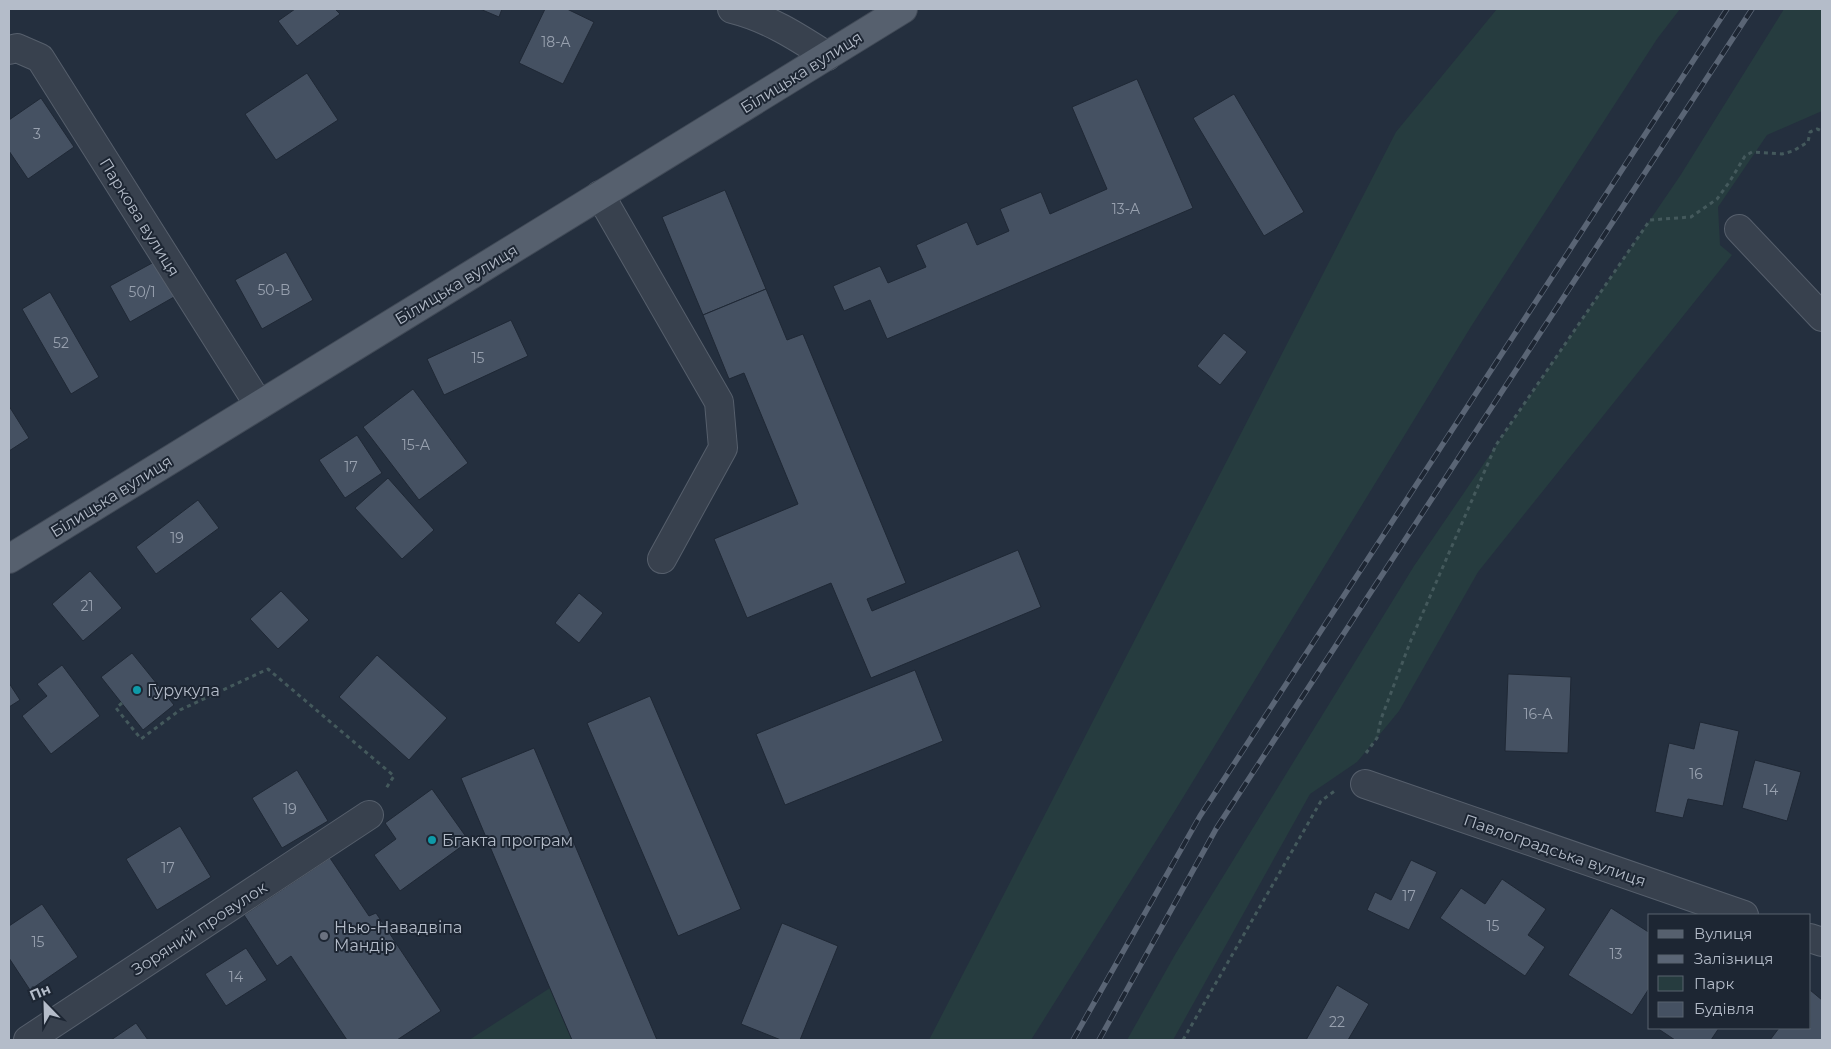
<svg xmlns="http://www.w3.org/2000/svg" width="1831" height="1049" font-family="Montserrat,sans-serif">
<rect width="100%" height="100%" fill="#242f3e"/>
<g fill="#263c3f">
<path d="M 1497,9 L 1680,9 L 1657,39 L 1472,325 L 1176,809 L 1031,1040 L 929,1040 L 1396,132 Z"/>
<path d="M 1784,9 L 1822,9 L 1822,111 L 1767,135 L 1718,207 L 1720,245 L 1732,255 L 1478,572 L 1399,711 L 1357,762 L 1310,794 L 1173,1040 L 1127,1040 L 1176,953 L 1414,566 L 1680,176 Z"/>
<path d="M 550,988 L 572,1040 L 469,1040 Z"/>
</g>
<g fill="#455162" stroke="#1f2835">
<path d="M 295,9 L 335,9 L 340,14 L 297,46 L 278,21 Z"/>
<path d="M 480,9 L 502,9 L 499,17 Z"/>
<path d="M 545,9 L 567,9 L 594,22 L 563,84 L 519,63 Z"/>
<path d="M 307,73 L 338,120 L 276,160 L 245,114 Z"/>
<path d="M 1137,79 L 1193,208 L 887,339 L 870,300 L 844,311 L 833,286 L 880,266 L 888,283 L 926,267 L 916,245 L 967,222 L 977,245 L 1009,231 L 1000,209 L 1041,192 L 1050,214 L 1107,189 L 1072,107 Z"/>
<path d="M 1234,94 L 1304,212 L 1264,236 L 1193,118 Z"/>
<path d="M 41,98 L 74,147 L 28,179 L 9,151 L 9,120 Z"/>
<path d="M 725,190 L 766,289 L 703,315 L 662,217 Z"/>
<path d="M 286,252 L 313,300 L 262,329 L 235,280 Z"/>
<path d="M 154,262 L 174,297 L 130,322 L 110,286 Z"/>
<path d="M 766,289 L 787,340 L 803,334 L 906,583 L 867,599 L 872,611 L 1018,550 L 1041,607 L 871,678 L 831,583 L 747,618 L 714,539 L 798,504 L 744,373 L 729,379 L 703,315 Z"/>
<path d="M 50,292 L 99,377 L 71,394 L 22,309 Z"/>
<path d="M 511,320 L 528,356 L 444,395 L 427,359 Z"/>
<path d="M 1224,333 L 1247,352 L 1220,385 L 1197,366 Z"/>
<path d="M 413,389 L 468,463 L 419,500 L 363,427 Z"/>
<path d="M 9,406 L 29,438 L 9,451 Z"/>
<path d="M 357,435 L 382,473 L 345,498 L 319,460 Z"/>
<path d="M 388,478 L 434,530 L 402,559 L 355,508 Z"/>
<path d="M 198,500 L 219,528 L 156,574 L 136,547 Z"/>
<path d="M 90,571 L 122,608 L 83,641 L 52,604 Z"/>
<path d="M 281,591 L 309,620 L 278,649 L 250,619 Z"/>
<path d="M 579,593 L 603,613 L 579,643 L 555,623 Z"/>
<path d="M 132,653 L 174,705 L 143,730 L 101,677 Z"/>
<path d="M 377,655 L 447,718 L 409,760 L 339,697 Z"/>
<path d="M 62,665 L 100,716 L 51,754 L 22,716 L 47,696 L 37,684 Z"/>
<path d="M 915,670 L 943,741 L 785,805 L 756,734 Z"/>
<path d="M 1508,674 L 1571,677 L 1568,753 L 1505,751 Z"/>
<path d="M 9,683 L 20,700 L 9,707 Z"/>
<path d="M 650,696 L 741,909 L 678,936 L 587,723 Z"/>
<path d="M 1700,722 L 1739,731 L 1723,806 L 1688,799 L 1683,818 L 1655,812 L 1669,743 L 1694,749 Z"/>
<path d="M 534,748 L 657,1040 L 572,1040 L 537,958 L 461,778 Z"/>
<path d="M 1755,760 L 1801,772 L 1787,821 L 1742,808 Z"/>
<path d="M 297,770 L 328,821 L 282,848 L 252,798 Z"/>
<path d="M 432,789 L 469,841 L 400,891 L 374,855 L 396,839 L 385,823 Z"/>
<path d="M 180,826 L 211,877 L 157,910 L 126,859 Z"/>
<path d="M 330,858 L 369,916 L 376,913 L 441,1011 L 397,1040 L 347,1040 L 291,956 L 277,966 L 244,915 Z"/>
<path d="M 1411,860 L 1437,872 L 1409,930 L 1367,910 L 1375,892 L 1391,900 Z"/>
<path d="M 1502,879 L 1546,909 L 1528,935 L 1545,947 L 1525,976 L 1440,918 L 1461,888 L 1485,904 Z"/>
<path d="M 42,904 L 78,957 L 30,990 L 9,958 L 9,926 Z"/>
<path d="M 1611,908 L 1650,933 L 1650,987 L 1632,1015 L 1568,975 Z"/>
<path d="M 782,923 L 838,946 L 800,1040 L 781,1040 L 741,1024 Z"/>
<path d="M 246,948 L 267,980 L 226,1006 L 205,974 Z"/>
<path d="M 1337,985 L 1369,1004 L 1348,1040 L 1306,1040 Z"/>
<path d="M 1810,990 L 1822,1000 L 1822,1040 L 1770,1040 L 1779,1028 L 1810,1028 Z"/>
<path d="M 136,1023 L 148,1040 L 111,1040 Z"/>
<path d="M 1657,1028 L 1719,1028 L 1711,1040 L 1675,1040 Z"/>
</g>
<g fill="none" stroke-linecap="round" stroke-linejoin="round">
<defs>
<g id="minor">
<path d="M 732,9 C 768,18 796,36 827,56"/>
<path d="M 9,50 L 17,48 L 40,58 L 259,405"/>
<path d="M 600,195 L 719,402 L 723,448 L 662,559"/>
<path d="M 1739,229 L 1822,317"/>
<path d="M 1365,784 L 1744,915"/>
<path d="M 1810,938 L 1822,942"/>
<path d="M 28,1040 L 369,815"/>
</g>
<path id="major" d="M 9,559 L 903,9"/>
</defs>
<use href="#minor" stroke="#565f6c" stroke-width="30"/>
<use href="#major" stroke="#414a57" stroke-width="30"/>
<g stroke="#44595c" stroke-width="3" stroke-dasharray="4 4" stroke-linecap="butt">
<path d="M 122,703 L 116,708 L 141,739 L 180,710 L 268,669 L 394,776 L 385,790"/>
<path d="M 1366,753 L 1377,738 L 1381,719 L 1411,640 L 1496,445 L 1650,220 L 1691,217 L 1717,199 L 1730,181 L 1745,156 L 1752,152 L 1782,154 L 1793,151 L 1808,142 L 1810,132 L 1817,129 L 1822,131"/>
<path d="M 1183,1040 L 1321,801 L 1336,790"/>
</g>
<use href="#minor" stroke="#38414e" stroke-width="28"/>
<use href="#major" stroke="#56606e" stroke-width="28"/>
<defs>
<g id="rail">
<path d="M 1073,1040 L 1200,816 L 1727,9"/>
<path d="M 1099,1040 L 1216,829 L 1752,9"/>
</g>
</defs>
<use href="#rail" stroke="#5a6575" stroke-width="5.5"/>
<use href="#rail" stroke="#1d2633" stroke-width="4" stroke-dasharray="11" stroke-linecap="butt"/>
</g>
<g fill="#0f9aa8" stroke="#1d2633" stroke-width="2">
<circle cx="137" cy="690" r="5"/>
<circle cx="432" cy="840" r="5"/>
</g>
<circle fill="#6b7280" stroke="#1d2633" stroke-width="2" cx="324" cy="936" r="5"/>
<g text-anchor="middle" stroke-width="4" stroke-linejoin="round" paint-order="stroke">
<g font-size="14" fill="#98a1af">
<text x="556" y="47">18-А</text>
<text x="37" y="139">3</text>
<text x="1126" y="214">13-А</text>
<text x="274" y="295">50-В</text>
<text x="142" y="297">50/1</text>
<text x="61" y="348">52</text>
<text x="478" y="363">15</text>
<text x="416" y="450">15-А</text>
<text x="351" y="472">17</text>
<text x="177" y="543">19</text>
<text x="87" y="611">21</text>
<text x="1538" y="719">16-А</text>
<text x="1696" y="779">16</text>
<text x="1771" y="795">14</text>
<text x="290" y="814">19</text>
<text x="168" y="873">17</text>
<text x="1409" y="901">17</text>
<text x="1493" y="931">15</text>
<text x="38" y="947">15</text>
<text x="1616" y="959">13</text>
<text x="236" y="982">14</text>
<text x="1337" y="1027">22</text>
</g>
<g font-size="16" fill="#b4bcc9" stroke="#1d2633">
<text transform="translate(801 72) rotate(-32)" y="6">Білицька вулиця</text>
<text transform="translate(140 217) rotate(58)" y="6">Паркова вулиця</text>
<text transform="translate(456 284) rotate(-31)" y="6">Білицька вулиця</text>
<text transform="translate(111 496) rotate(-32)" y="6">Білицька вулиця</text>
<text transform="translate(1555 850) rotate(19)" y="6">Павлоградська вулиця</text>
<text transform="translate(199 928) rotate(-33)" y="6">Зоряний провулок</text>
</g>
<g font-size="16" fill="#b4bcc9" stroke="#1d2633" text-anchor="start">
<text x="147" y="696">Гурукула</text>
<text x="442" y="846">Бгакта програм</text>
<text x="334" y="933">Нью-Навадвіпа<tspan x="334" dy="18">Мандір</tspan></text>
</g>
</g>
<rect width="1831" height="1049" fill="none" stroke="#b4bcc9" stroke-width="20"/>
<rect x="1648" y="914" width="162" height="115" fill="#1d2633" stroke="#59626f"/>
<rect x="1658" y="930" width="25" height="8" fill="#56606e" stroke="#59626f"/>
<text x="1694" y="939" font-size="15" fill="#b4bcc9">Вулиця</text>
<rect x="1658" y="955" width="25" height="8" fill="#5a6575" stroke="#59626f"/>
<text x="1694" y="964" font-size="15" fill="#b4bcc9">Залізниця</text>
<rect x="1658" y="976" width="25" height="15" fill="#263c3f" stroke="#59626f"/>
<text x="1694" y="989" font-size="15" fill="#b4bcc9">Парк</text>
<rect x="1658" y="1002" width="25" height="15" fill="#455162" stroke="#59626f"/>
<text x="1694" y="1014" font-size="15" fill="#b4bcc9">Будівля</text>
<g transform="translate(45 1004) rotate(337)" stroke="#1d2633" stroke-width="4" paint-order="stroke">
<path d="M0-4L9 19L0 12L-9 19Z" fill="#b4bcc9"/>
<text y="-8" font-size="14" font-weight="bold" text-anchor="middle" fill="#b4bcc9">Пн</text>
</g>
</svg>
